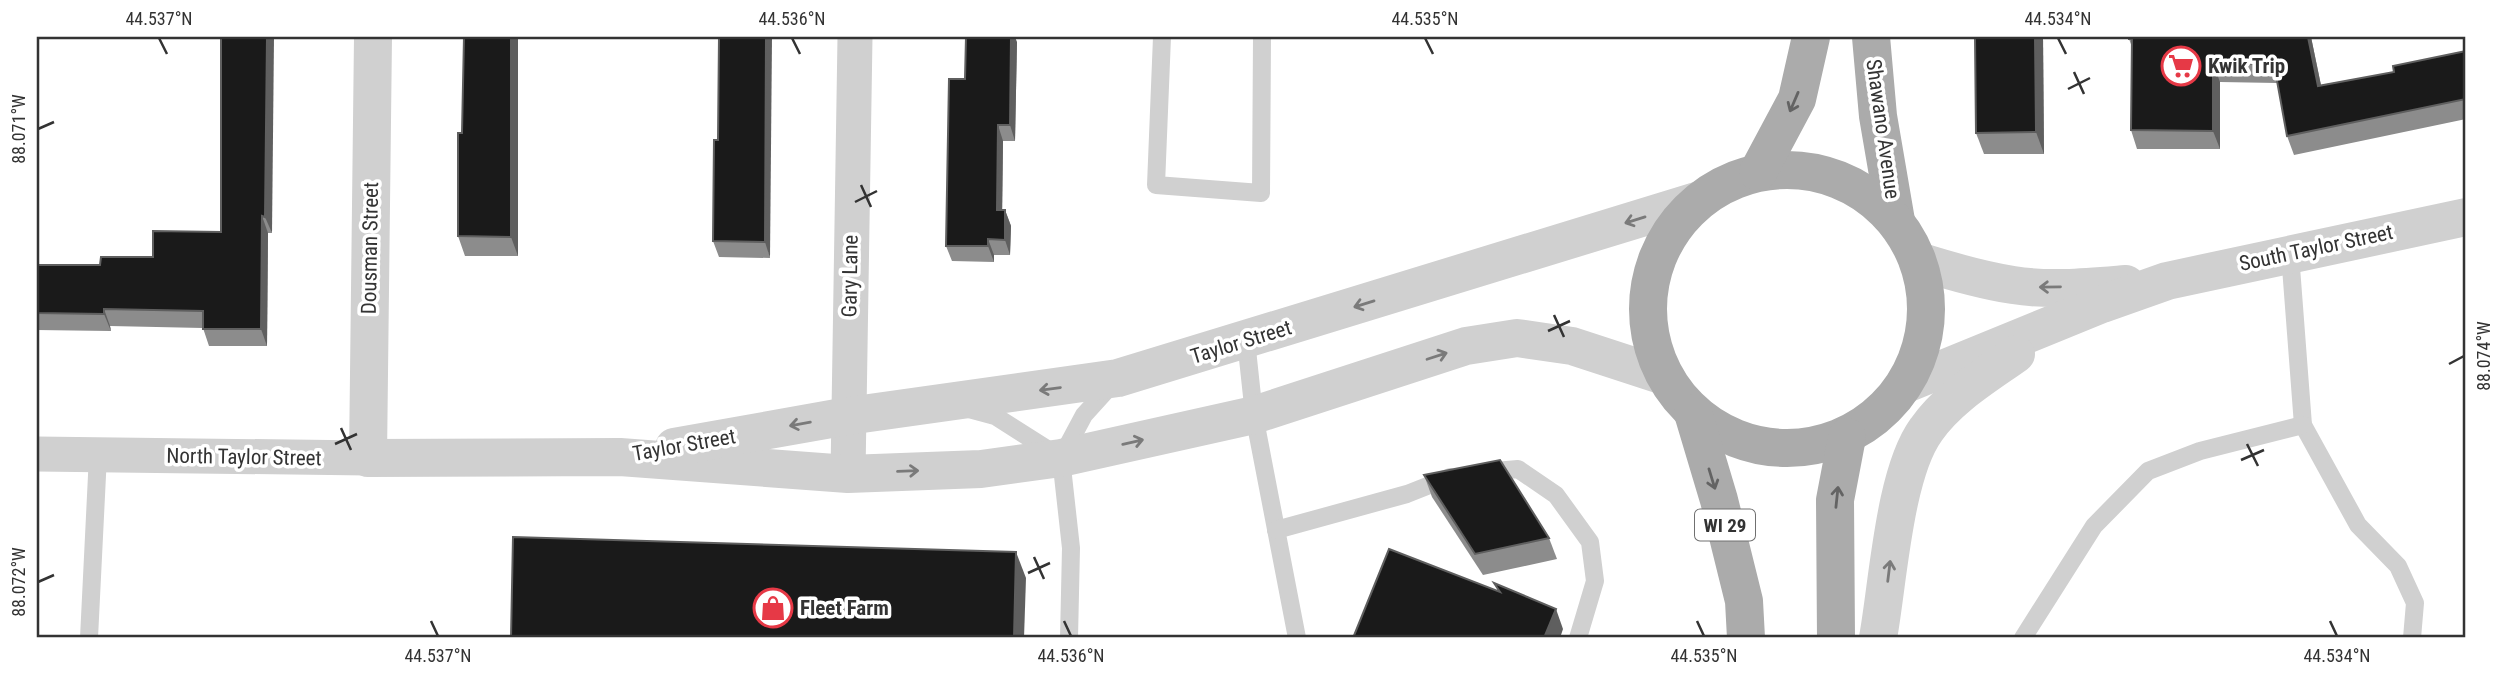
<svg xmlns="http://www.w3.org/2000/svg" width="2503" height="675" font-family="'Roboto Condensed',sans-serif">
<rect width="100%" height="100%" fill="#fff"/>
<g fill="none" stroke-linecap="round" stroke-linejoin="round">
<g stroke="#d0d0d0" stroke-width="18">
<path d="M 1162,37 L 1156,185 L 1261,193 L 1262,37"/>
<path d="M 2290,254 L 2303,425 L 2358,525 L 2398,566 L 2415,603 L 2412,638"/>
<path d="M 1246,340 L 1254,415 L 1297,638"/>
<path d="M 969,409 L 995,416 L 1055,454"/>
<path d="M 1484,472 L 1518,469 L 1556,495 L 1590,542 L 1595,581 L 1578,638"/>
<path d="M 1276,530 L 1407,494 L 1450,477"/>
<path d="M 89,638 L 98,455"/>
<path d="M 1069,638 L 1071,548 L 1061,458 L 1084,415 L 1113,383"/>
<path d="M 2023,638 L 2094,526 L 2148,471 L 2200,451 L 2303,425"/>
</g>
<g stroke="#d0d0d0" stroke-width="35">
<path d="M 37,454 L 368,458"/>
<path d="M 848,474 L 855,37"/>
</g>
<g stroke="#d0d0d0" stroke-width="38">
<path d="M 373,37 L 368,458 L 620,457 L 848,474 L 981,469 L 1061,458 L 1254,415 L 1466,346 L 1517,338 L 1572,346 L 1664,376"/>
<path d="M 1918,261 C 1950,271 1980,280 2013,285 C 2049,291 2089,287 2126,284"/>
<path d="M 1906,384 L 2102,304 L 2167,281 L 2466,217"/>
<path d="M 674,447 L 848,416 L 1118,378 L 1700,200"/>
<path d="M 1878,638 C 1888,583 1894,474 1926,430 C 1948,398 1985,376 2016,354"/>
</g>
<g stroke="#ababab" stroke-width="38">
<path d="M 1871,37 L 1878,116 L 1896,221"/>
<circle cx="1787" cy="309" r="139"/>
<path d="M 1758,172 L 1797,99 L 1811,37"/>
<path d="M 1693,413 L 1719,500 L 1744,601 L 1746,638"/>
<path d="M 1836,638 L 1835,500 L 1847,437"/>
</g>
</g>
<g fill="#8c8c8c">
<path d="M 221,37 L 272,233 L 268,233 L 267,346 L 209,346 L 203,328 L 110,326 L 111,331 L 37,330 L 37,265 L 100,265 L 153,257 L 221,232 Z"/>
<path d="M 464,37 L 518,37 L 518,256 L 465,256 L 458,236 L 462,133 Z"/>
<path d="M 719,37 L 770,258 L 719,257 L 713,241 L 718,140 Z"/>
<path d="M 2043,37 L 2044,154 L 1984,154 L 1976,133 Z"/>
<path d="M 2311,37 L 2321,85 L 2394,72 L 2466,51 L 2466,119 L 2294,155 L 2287,136 L 2277,83 L 2220,82 L 2220,149 L 2137,149 L 2131,130 L 2132,47 L 2129,39 Z"/>
<path d="M 1017,42 L 1015,141 L 1003,141 L 1002,210 L 1005,210 L 1011,226 L 1010,255 L 994,255 L 994,262 L 952,261 L 946,246 L 965,79 Z"/>
<path d="M 1424,475 L 1549,538 L 1557,559 L 1483,575 L 1432,497 Z"/>
</g>
<g fill="#5f5f5f">
<path d="M 267,37 L 274,37 L 272,233 L 265,217 Z"/>
<path d="M 511,37 L 518,37 L 518,256 L 511,237 Z"/>
<path d="M 766,37 L 772,37 L 770,258 L 765,242 Z"/>
<path d="M 1011,37 L 1015,37 L 1017,42 L 1015,141 L 1010,125 Z"/>
<path d="M 2035,37 L 2043,37 L 2044,154 L 2036,132 Z"/>
<path d="M 2308,37 L 2311,37 L 2325,105 L 2318,86 Z"/>
<path d="M 2213,63 L 2220,82 L 2220,149 L 2213,131 Z"/>
<path d="M 998,125 L 1003,141 L 1002,226 L 997,210 Z"/>
<path d="M 1005,210 L 1011,226 L 1010,255 L 1005,240 Z"/>
<path d="M 262,216 L 268,233 L 267,346 L 261,329 Z"/>
<path d="M 988,239 L 994,255 L 994,262 L 988,246 Z"/>
<path d="M 104,309 L 110,326 L 111,331 L 104,314 Z"/>
<path d="M 1016,552 L 1026,578 L 1024,638 L 1014,638 Z"/>
<path d="M 1556,609 L 1563,629 L 1560,638 L 1544,638 Z"/>
</g>
<g fill="#1a1a1a" stroke="#5f5f5f" stroke-width="2">
<path d="M 221,37 L 267,37 L 265,217 L 262,216 L 261,329 L 203,329 L 203,311 L 104,309 L 104,314 L 37,313 L 37,265 L 100,265 L 101,257 L 153,257 L 153,231 L 221,232 Z"/>
<path d="M 464,37 L 511,37 L 511,237 L 458,236 L 458,133 L 462,133 Z"/>
<path d="M 719,37 L 766,37 L 765,242 L 713,241 L 714,140 L 718,140 Z"/>
<path d="M 966,37 L 1011,37 L 1010,125 L 998,125 L 997,210 L 1005,210 L 1005,240 L 988,239 L 988,246 L 946,246 L 949,79 L 965,79 Z"/>
<path d="M 1975,37 L 2035,37 L 2036,132 L 1976,133 Z"/>
<path d="M 2129,37 L 2308,37 L 2318,86 L 2394,72 L 2393,66 L 2466,51 L 2466,99 L 2287,136 L 2274,64 L 2213,63 L 2213,131 L 2131,130 L 2132,39 L 2129,39 Z"/>
<path d="M 1500,460 L 1549,538 L 1475,554 L 1424,475 Z"/>
<path d="M 513,537 L 1016,552 L 1014,638 L 511,638 Z"/>
<path d="M 1389,549 L 1500,592 L 1494,583 L 1556,609 L 1544,638 L 1353,638 Z"/>
</g>
<defs><path id="oneway-shaft" d="M-6 0H5M1.5-3L5.5 0L1.5 3" fill="none" stroke-width="1.6" stroke-linecap="round" stroke-linejoin="round" transform="scale(1.75)"/></defs>
<g stroke="#636363">
<use href="#oneway-shaft" transform="translate(1794 102) rotate(113)"/>
<use href="#oneway-shaft" transform="translate(1712 479) rotate(73)"/>
<use href="#oneway-shaft" transform="translate(1837 497) rotate(-84)"/>
</g>
<g stroke="#7a7a7a">
<use href="#oneway-shaft" transform="translate(1635 220) rotate(163)"/>
<use href="#oneway-shaft" transform="translate(2050 287) rotate(179)"/>
<use href="#oneway-shaft" transform="translate(1364 304) rotate(163)"/>
<use href="#oneway-shaft" transform="translate(1437 356) rotate(-18)"/>
<use href="#oneway-shaft" transform="translate(1050 389) rotate(172)"/>
<use href="#oneway-shaft" transform="translate(800 424) rotate(170)"/>
<use href="#oneway-shaft" transform="translate(1133 442) rotate(-13)"/>
<use href="#oneway-shaft" transform="translate(908 471) rotate(-2)"/>
<use href="#oneway-shaft" transform="translate(1889 571) rotate(-83)"/>
</g>
<path fill="none" stroke="#333" stroke-width="2.5" d="M 159,38 L 167,54M 792,38 L 800,54M 1425,38 L 1433,54M 2058,38 L 2066,54M 2074,72 L 2084,94M 2068,89 L 2090,78M 38,129 L 54,122M 861,185 L 871,207M 855,202 L 877,191M 1554,315 L 1564,337M 1548,331 L 1570,321M 2449,364 L 2464,356M 341,428 L 351,450M 335,444 L 357,434M 2247,444 L 2258,466M 2241,460 L 2264,450M 1034,557 L 1044,579M 1028,573 L 1050,563M 38,582 L 54,575M 431,621 L 438,636M 1064,621 L 1071,636M 1697,621 L 1704,636M 2330,621 L 2337,636"/>
<defs>
<symbol id="supermarket-ring" viewBox="-11 -11 22 22"><circle r="9.5" fill="#fff" stroke="#e63946" stroke-width="1.5"/><path d="M-6-5.5h2.5l.6 2H6L4.5 2H-2.5L-4.4-4H-6ZM-1.5 3.2a1.3 1.3 0 1 0 .1 0ZM3 3.2a1.3 1.3 0 1 0 .1 0Z" fill="#e63946"/></symbol>
<symbol id="shop-ring" viewBox="-11 -11 22 22"><circle r="9.5" fill="#fff" stroke="#e63946" stroke-width="1.5"/><path d="M-5-2.5h2.3a2.7 3.5 0 0 1 5.4 0H5L5.5 6h-11ZM-1.5-2.5h3a1.5 2.3 0 0 0-3 0Z" fill="#e63946"/></symbol>
</defs>
<g fill-rule="evenodd">
<use href="#supermarket-ring" x="2159" y="44" width="44" height="44"/>
<use href="#shop-ring" x="751" y="586" width="44" height="44"/>
</g>
<g text-anchor="middle" stroke-width="7" stroke-linejoin="round" paint-order="stroke">
<rect fill="#fff" stroke="#707070" stroke-width="2" x="1695" y="509.5" width="60" height="31" rx="5"/>
<g font-size="19" font-weight="bold" fill="#333">
<text x="1725" y="532">WI 29</text>
</g>
<g font-size="21" font-weight="bold" fill="#333" stroke="#fff" text-anchor="start">
<text x="2208" y="73">Kwik Trip</text>
<text x="800" y="615">Fleet Farm</text>
</g>
<g font-size="21" fill="#333" stroke="#fff">
<text transform="translate(1883 129) rotate(82)" y="7">Shawano Avenue</text>
<text transform="translate(370 248) rotate(-89)" y="7">Dousman Street</text>
<text transform="translate(2316 248) rotate(-12)" y="7">South Taylor Street</text>
<text transform="translate(850 276) rotate(-89)" y="7">Gary Lane</text>
<text transform="translate(1241 342) rotate(-17)" y="7">Taylor Street</text>
<text transform="translate(684 445) rotate(-10)" y="7">Taylor Street</text>
<text transform="translate(244 457) rotate(1)" y="7">North Taylor Street</text>
</g>
</g>
<rect width="2503" height="675" fill="none" stroke="#ffffff" stroke-width="77"/>
<rect x="38" y="38" width="2426" height="598" fill="none" stroke="#333" stroke-width="2.5"/>
<g font-size="18" text-anchor="middle" fill="#333">
<text x="159" y="25">44.537°N</text>
<text x="792" y="25">44.536°N</text>
<text x="1425" y="25">44.535°N</text>
<text x="2058" y="25">44.534°N</text>
<text transform="translate(19 129) rotate(-90)" y="6">88.071°W</text>
<text transform="translate(2484 356) rotate(-90)" y="6">88.074°W</text>
<text transform="translate(19 582) rotate(-90)" y="6">88.072°W</text>
<text x="438" y="662">44.537°N</text>
<text x="1071" y="662">44.536°N</text>
<text x="1704" y="662">44.535°N</text>
<text x="2337" y="662">44.534°N</text>
</g>
</svg>
